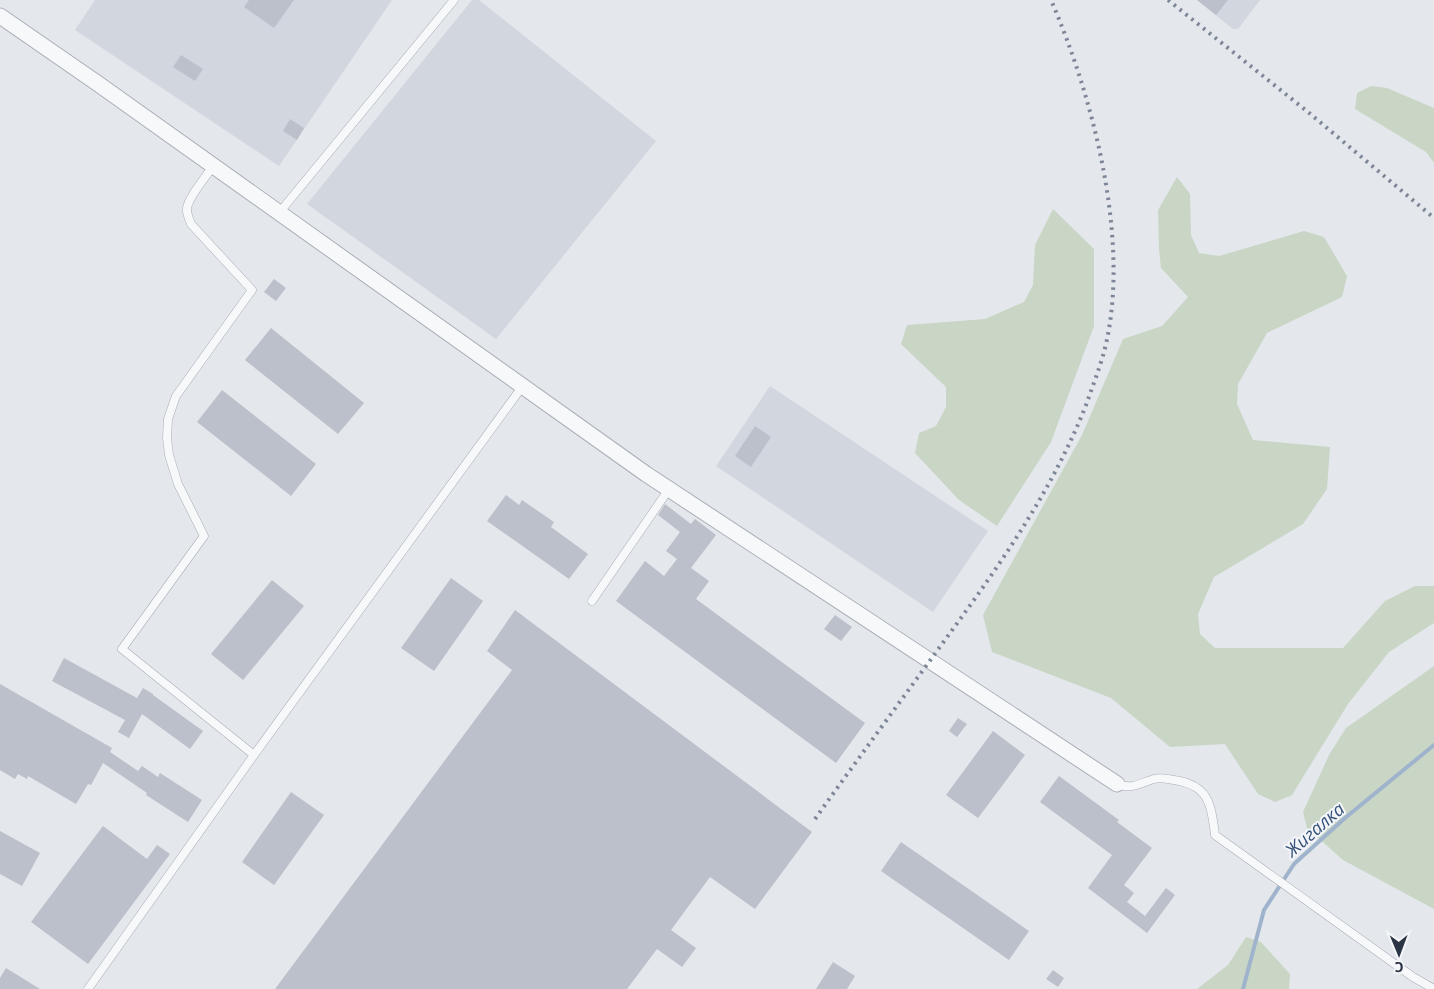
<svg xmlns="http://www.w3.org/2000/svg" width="1434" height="989" font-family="'Open Sans',sans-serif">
<rect width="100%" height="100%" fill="#e4e7ec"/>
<g fill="#d2d6de">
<path d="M 95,0 L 392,0 L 279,166 L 75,30 Z"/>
<path d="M 472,0 L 479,0 L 656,141 L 496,339 L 307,204 Z"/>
<path d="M 1197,0 L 1260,0 L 1238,29 L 1233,29 Z"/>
<path d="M 770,386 L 988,531 L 933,612 L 716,466 Z"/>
</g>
<g fill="#c9d6c5">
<path d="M 1371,86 L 1387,88 L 1434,108 L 1434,163 L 1426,152 L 1355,109 L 1357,93 Z"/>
<path d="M 1177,177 L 1190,194 L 1191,235 L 1199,253 L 1219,256 L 1304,231 L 1324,237 L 1347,276 L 1342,297 L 1267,333 L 1238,384 L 1237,404 L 1253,440 L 1330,447 L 1327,489 L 1303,524 L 1214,577 L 1198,614 L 1200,634 L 1215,648 L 1343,648 L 1385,601 L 1415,586 L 1434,586 L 1434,623 L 1389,652 L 1348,704 L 1292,795 L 1275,802 L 1258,794 L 1225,744 L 1170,747 L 1111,698 L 992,652 L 983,615 L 1082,435 L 1123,339 L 1162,326 L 1188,297 L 1161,268 L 1159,249 L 1158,210 Z"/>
<path d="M 1053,209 L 1094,249 L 1094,326 L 1051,442 L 997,526 L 959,500 L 915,453 L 919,433 L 936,426 L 946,407 L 946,387 L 901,344 L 907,325 L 985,319 L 1024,302 L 1033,285 L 1035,245 Z"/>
<path d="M 1434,666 L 1434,909 L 1343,860 L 1307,828 L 1303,812 L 1329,755 L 1346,728 Z"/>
<path d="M 1246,937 L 1261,942 L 1290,974 L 1289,989 L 1197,989 L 1228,965 Z"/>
</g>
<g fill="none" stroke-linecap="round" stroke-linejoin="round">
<path stroke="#9fb4cc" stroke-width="4" d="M 1243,989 L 1264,910 L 1294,864 L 1345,818 L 1434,745"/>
</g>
<g fill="#bbc0ca">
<path d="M 249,0 L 294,0 L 274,28 L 244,7 Z"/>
<path d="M 1197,0 L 1228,0 L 1216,15 Z"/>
<path d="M 181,55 L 203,69 L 195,81 L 173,67 Z"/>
<path d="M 290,119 L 304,128 L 297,140 L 283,131 Z"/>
<path d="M 274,279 L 286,288 L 276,301 L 264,292 Z"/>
<path d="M 271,328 L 364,403 L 338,434 L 245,360 Z"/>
<path d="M 222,390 L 316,464 L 291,496 L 197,422 Z"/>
<path d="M 755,426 L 771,437 L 751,467 L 735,456 Z"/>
<path d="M 506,495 L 519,505 L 522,500 L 554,522 L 551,527 L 588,554 L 569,579 L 487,521 Z"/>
<path d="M 665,504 L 691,524 L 695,519 L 716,535 L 691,568 L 709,581 L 696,599 L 865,723 L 836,763 L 616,601 L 645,561 L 664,576 L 677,559 L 666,551 L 680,532 L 658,515 Z"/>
<path d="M 451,578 L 483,601 L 434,671 L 401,648 Z"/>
<path d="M 272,580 L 304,606 L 243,680 L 211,654 Z"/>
<path d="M 515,610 L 812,832 L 755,909 L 710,877 L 671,930 L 696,948 L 682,967 L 657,949 L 627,989 L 275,989 L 512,670 L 487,651 Z"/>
<path d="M 835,615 L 852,627 L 841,641 L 824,629 Z"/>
<path d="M 64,658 L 137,698 L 143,688 L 153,694 L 153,695 L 203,731 L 190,749 L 142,714 L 129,738 L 118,732 L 125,720 L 52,681 Z"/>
<path d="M 0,684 L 112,748 L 110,752 L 138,771 L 142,766 L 158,777 L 160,773 L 202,800 L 188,822 L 146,795 L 147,793 L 103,763 L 91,785 L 88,784 L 76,804 L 28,776 L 27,779 L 18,774 L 15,779 L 0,770 Z"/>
<path d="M 958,718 L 967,724 L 957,737 L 949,731 Z"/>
<path d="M 993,731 L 1025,755 L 978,818 L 946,795 Z"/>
<path d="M 1059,776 L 1119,820 L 1117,822 L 1152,848 L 1124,885 L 1134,893 L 1127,902 L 1145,916 L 1166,888 L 1175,895 L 1147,933 L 1088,888 L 1112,855 L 1040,802 Z"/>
<path d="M 291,792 L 324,815 L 274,885 L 242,862 Z"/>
<path d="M 103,826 L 147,859 L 157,845 L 170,854 L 88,964 L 31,922 Z"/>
<path d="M 0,831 L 40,853 L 22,886 L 0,874 Z"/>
<path d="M 901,842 L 1029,931 L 1009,960 L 881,871 Z"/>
<path d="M 833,962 L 855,976 L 847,989 L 816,989 Z"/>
<path d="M 6,968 L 40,989 L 0,989 L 0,978 Z"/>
<path d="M 1053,970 L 1064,978 L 1058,987 L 1046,979 Z"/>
</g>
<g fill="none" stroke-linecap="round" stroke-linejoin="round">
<defs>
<g id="lane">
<path d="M 213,166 C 206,177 189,196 187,208 C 186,214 190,220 191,224 L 252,290 L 176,396 L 168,419 L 167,438 L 169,455 L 178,484 L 204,536 L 122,649 L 254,755"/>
<path d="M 279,213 L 454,0"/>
<path d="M 592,601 L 669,489"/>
<path d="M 1117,784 C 1132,790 1140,783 1154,779 C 1160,777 1167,779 1174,780 C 1209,785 1211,804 1215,835 L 1413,977 L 1434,989"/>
<path d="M 88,989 L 254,755 L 522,387"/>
</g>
<path id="street" d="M 0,16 L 97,83 L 646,474 L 1117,784"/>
</defs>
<use href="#lane" stroke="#a9aeb7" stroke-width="9"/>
<use href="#street" stroke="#a9aeb7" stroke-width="17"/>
<use href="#lane" stroke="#f7f8fa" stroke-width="8"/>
<use href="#street" stroke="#f7f8fa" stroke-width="15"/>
<g stroke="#7d8696" stroke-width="4" stroke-dasharray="2.5 5" stroke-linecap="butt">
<path d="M 1168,0 L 1308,112 L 1434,218"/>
<path d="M 815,819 C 857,760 900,702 942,644 C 997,569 1052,492 1086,405 C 1093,385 1101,365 1106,344 C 1130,239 1093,97 1051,0"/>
</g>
</g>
<g text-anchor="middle" stroke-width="4" stroke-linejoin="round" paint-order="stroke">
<g font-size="18" font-style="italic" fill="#34527a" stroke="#f4f6f9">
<text transform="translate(1315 830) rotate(-41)" y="6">Жигалка</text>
</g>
</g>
<g transform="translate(1399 954) rotate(179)" stroke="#f4f6f9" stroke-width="4" paint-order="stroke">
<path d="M0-4L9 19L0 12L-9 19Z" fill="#2b3445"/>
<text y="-8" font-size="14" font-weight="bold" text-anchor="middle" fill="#2b3445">С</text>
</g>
</svg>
